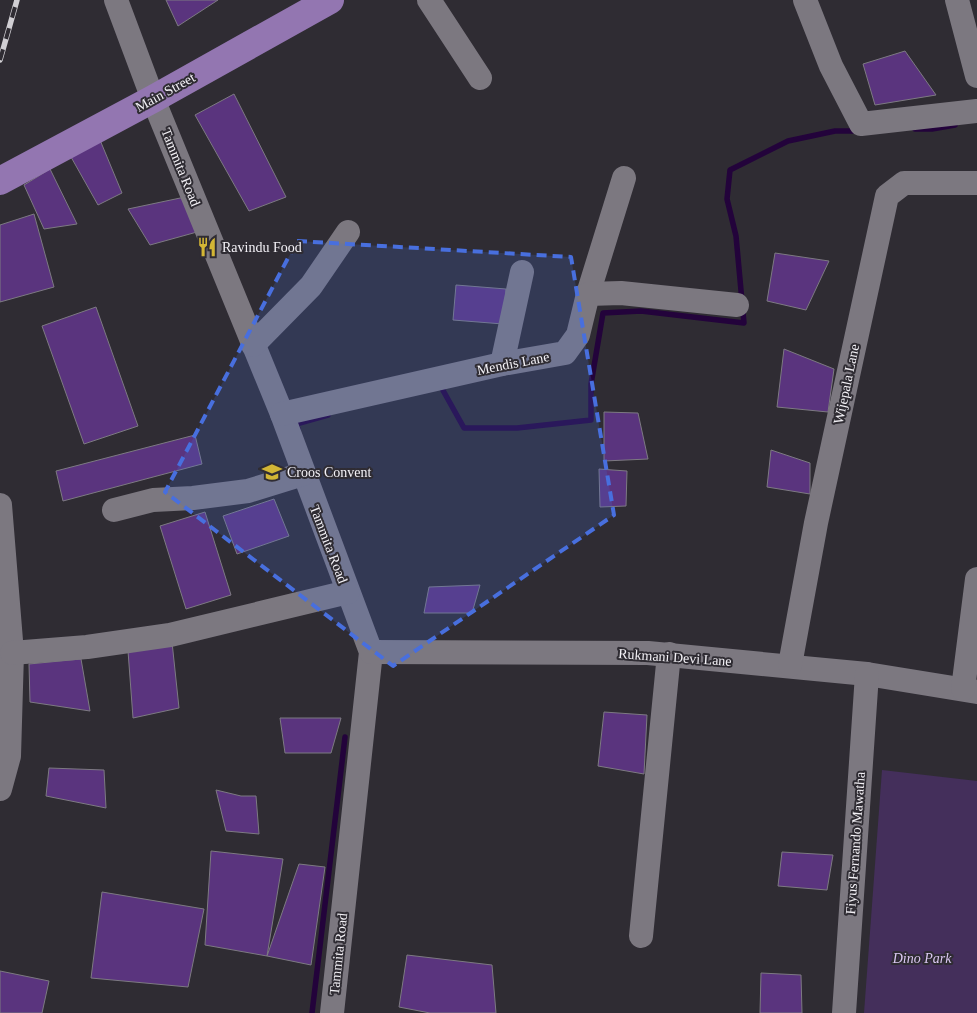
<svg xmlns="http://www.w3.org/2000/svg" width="977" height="1013" font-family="'Times New Roman',serif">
<rect width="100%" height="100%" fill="#2f2c33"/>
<path fill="#442f5b" d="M 882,770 L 977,781 L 977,1013 L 864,1013 Z"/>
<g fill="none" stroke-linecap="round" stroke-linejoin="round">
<g stroke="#23033b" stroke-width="5.5">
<path d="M 915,129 L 932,129 L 955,125"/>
<path d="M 439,385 L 440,385 L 464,428 L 517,428 L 591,420 L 591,384 L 603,313 L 641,311 L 744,323 L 736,236 L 727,199 L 730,170 L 788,141 L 835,131 L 858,131"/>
<path d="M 298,429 L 296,424 L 328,415"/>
<path d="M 312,1013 L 345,737"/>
</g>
</g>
<g fill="#5a347e" stroke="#7d7a82">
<path d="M 166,0 L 218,0 L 178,26 Z"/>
<path d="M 905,51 L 936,95 L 875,105 L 863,64 Z"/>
<path d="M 234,94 L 286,197 L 249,211 L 195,115 Z"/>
<path d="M 100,140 L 122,193 L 98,205 L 71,157 Z"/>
<path d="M 50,169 L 77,224 L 44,229 L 24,185 Z"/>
<path d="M 185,197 L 197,232 L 150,245 L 128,209 Z"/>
<path d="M 34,214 L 54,287 L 0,302 L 0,225 Z"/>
<path d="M 775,253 L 829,261 L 806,310 L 767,301 Z"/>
<path d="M 456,285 L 506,289 L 503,324 L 453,320 Z"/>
<path d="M 96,307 L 138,426 L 84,444 L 42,326 Z"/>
<path d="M 784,349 L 834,369 L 828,412 L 777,407 Z"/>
<path d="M 604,412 L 638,413 L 648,459 L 604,461 Z"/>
<path d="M 195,435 L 202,464 L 63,501 L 56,471 Z"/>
<path d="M 771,450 L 810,463 L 810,494 L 767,487 Z"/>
<path d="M 599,469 L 627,471 L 626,506 L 600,507 Z"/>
<path d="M 274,499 L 289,536 L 237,554 L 223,516 Z"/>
<path d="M 205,512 L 231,595 L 186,609 L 160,526 Z"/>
<path d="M 480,585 L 472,613 L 424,613 L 429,587 Z"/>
<path d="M 172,642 L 179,708 L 133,718 L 128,651 Z"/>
<path d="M 81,659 L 90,711 L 30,702 L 29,664 Z"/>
<path d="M 604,712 L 647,715 L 644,774 L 598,766 Z"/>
<path d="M 280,718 L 341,718 L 331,753 L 285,753 Z"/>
<path d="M 49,768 L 104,770 L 106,808 L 46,796 Z"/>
<path d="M 216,790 L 241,796 L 256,796 L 259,834 L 226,831 Z"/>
<path d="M 211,851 L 283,859 L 267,956 L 205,945 Z"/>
<path d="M 782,852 L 833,855 L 827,890 L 778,886 Z"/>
<path d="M 299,864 L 325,867 L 311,965 L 267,956 Z"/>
<path d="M 102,892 L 204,909 L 188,987 L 91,978 Z"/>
<path d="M 407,955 L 492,965 L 496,1013 L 430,1013 L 399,1007 Z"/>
<path d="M 0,971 L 49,981 L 42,1013 L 0,1013 Z"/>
<path d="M 761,973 L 801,975 L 802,1013 L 760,1013 Z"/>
</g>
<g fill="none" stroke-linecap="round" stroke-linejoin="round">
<g stroke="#7c7880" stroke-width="24">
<path d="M 116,0 L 153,99 L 282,414 L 371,652 L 332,1013"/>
<path d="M 429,0 L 480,78"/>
<path d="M 805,0 L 831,66 L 861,124 L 977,111"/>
<path d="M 957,0 L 977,76"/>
<path d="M 588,294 L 624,178"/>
<path d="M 253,345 L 311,286 L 348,232"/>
<path d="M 502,364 L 522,272"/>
<path d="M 282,414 L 502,364 L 565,353 L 578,335 L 588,294 L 621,293 L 737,305"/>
<path d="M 0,505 L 12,653 L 9,756 L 0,789"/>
<path d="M 114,510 L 153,500 L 193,498 L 248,491 L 303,474"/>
<path d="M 371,652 L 648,653 L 867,674 L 977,692"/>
<path d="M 12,653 L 87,647 L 170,635 L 348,592"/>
<path d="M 790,665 L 816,523 L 887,196 L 904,183 L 977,183"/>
<path d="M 963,689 L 977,579"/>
<path d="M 641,936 L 669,654"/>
<path d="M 844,1013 L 867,674"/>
</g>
<path stroke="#9376b1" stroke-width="28" d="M 0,181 L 153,99 L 330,0"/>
<defs>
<path id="rail" d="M 0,60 L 17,0"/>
</defs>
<use href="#rail" stroke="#d1cfd4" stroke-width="5.5"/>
<use href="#rail" stroke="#2f2c33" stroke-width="4" stroke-dasharray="11" stroke-linecap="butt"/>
</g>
<path fill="#486fde" fill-opacity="0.2" stroke="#486fde" stroke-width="4" stroke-dasharray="10 6" stroke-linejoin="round" d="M 297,241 L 571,257 L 614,515 L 393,666 L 165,492 Z"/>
<defs>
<symbol id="restaurant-bare" viewBox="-9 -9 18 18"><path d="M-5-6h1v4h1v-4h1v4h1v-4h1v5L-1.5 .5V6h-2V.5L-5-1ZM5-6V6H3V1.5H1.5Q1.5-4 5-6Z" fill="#d3b635" stroke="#2f2c33" stroke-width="2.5" paint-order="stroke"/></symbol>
<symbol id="school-bare" viewBox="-9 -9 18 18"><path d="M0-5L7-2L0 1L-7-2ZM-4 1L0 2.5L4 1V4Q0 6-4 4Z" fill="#d3b635" stroke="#2f2c33" stroke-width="2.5" paint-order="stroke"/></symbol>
</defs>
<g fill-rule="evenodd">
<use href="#restaurant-bare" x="193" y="233" width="28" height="28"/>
<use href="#school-bare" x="258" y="458" width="28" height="28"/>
</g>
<g text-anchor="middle" stroke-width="4" stroke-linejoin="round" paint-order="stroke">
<g font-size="14" fill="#f3f1f6" stroke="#2f2c33">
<text transform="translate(165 92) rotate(-29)" y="5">Main Street</text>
<text transform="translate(181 167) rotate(68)" y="5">Tammita Road</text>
<text transform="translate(513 363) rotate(-11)" y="5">Mendis Lane</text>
<text transform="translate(846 384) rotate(-78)" y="5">Wijepala Lane</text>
<text transform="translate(329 544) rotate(69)" y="5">Tammita Road</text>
<text transform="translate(675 657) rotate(4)" y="5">Rukmani Devi Lane</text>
<text transform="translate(855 843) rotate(-86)" y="5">Fiyus Fernando Mawatha</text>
<text transform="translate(338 954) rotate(-84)" y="5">Tammita Road</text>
</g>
<g font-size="14" fill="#f3f1f6" stroke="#2f2c33" text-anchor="start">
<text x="222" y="252">Ravindu Food</text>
<text x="287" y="477">Croos Convent</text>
</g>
<g font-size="14" font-style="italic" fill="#dbc8f2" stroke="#2f2c33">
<text x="922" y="963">Dino Park</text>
</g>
</g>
</svg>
